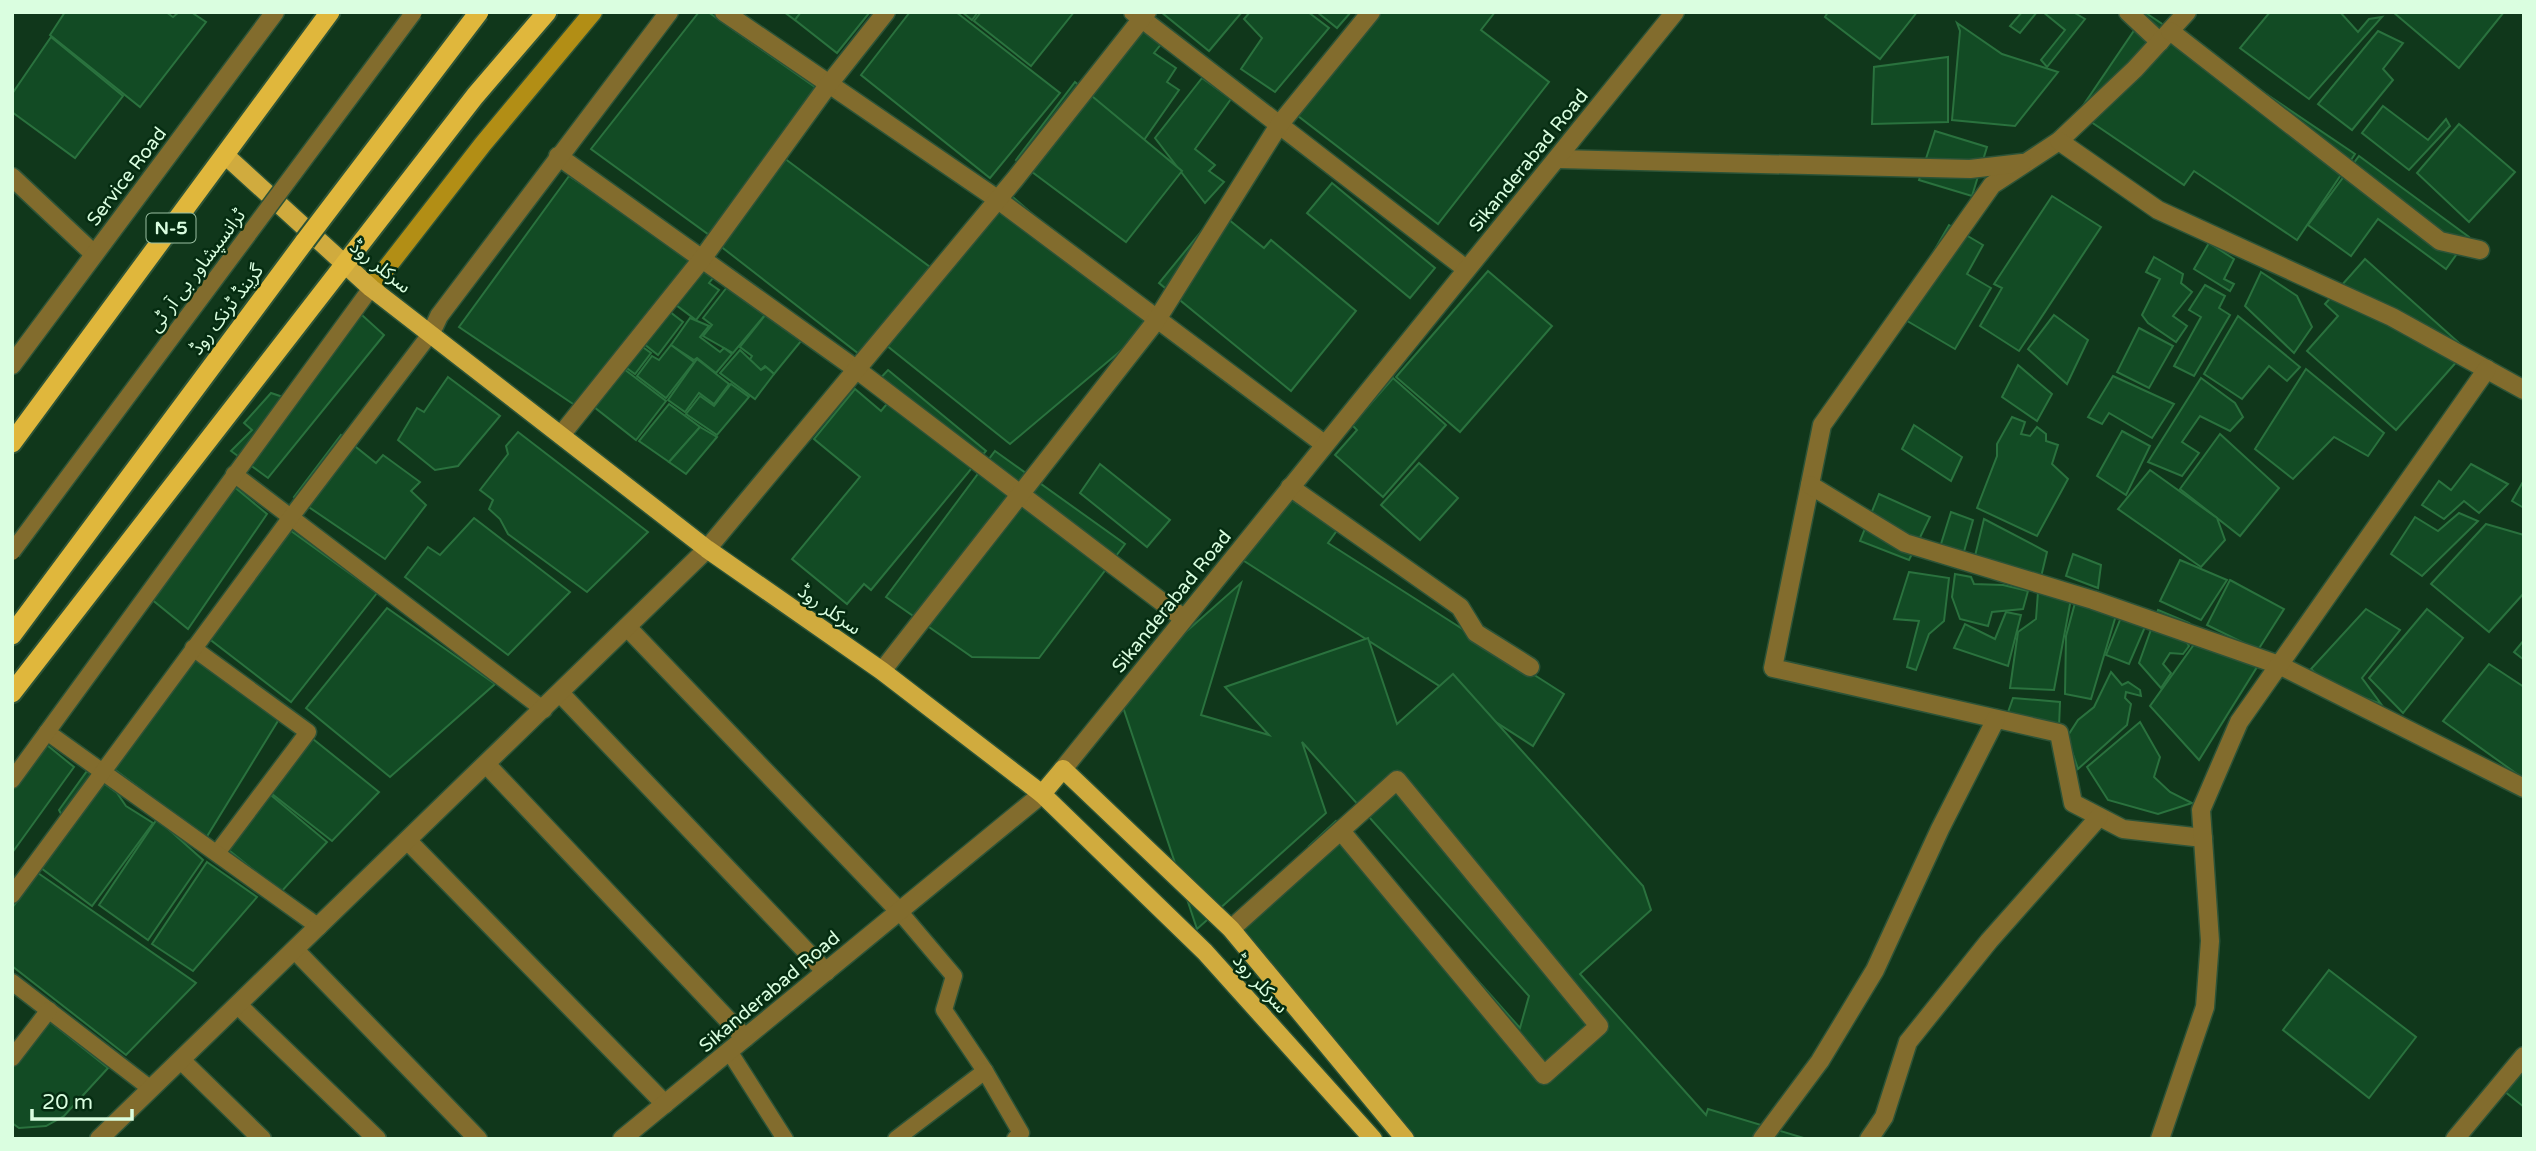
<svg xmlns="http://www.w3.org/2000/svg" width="2536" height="1151" font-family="'Varela Round','Noto Sans Arabic',sans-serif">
<rect width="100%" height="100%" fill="#10371b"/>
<g fill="#124b24" stroke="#2a723e" stroke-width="2">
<path d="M 65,12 L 166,12 L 173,17 L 179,12 L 191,12 L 206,22 L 140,107 L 50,35 Z"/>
<path d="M 699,12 L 708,12 L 822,92 L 712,237 L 591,149 Z"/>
<path d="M 784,12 L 801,12 L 795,20 Z"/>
<path d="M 801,12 L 870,12 L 837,53 L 795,20 Z"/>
<path d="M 910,12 L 956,12 L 1060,93 L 990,178 L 861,75 Z"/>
<path d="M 962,12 L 978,12 L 972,20 Z"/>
<path d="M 981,12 L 1074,12 L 1031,66 L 974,21 Z"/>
<path d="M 1161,12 L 1242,12 L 1209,51 Z"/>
<path d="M 1250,12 L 1308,12 L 1329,28 L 1275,92 L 1241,69 L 1262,38 L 1244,19 Z"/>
<path d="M 1317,12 L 1351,12 L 1337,28 Z"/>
<path d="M 1374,12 L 1495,12 L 1481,30 L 1549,82 L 1438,224 L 1289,109 Z"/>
<path d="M 1828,12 L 1917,12 L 1880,59 L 1825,17 Z"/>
<path d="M 2022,12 L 2037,12 L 2020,33 L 2010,26 Z"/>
<path d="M 2043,12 L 2073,12 L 2085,19 L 2047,67 L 2041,60 L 2065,30 Z"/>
<path d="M 2270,12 L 2340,12 L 2358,32 L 2369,19 L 2382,17 L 2309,99 L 2240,48 Z"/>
<path d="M 2393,12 L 2504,12 L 2459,68 Z"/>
<path d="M 2146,13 L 2355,154 L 2297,240 L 2194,171 L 2184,185 L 2078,113 Z"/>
<path d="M 1957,23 L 2002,54 L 2058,72 L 2015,126 L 1952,120 L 1960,31 Z"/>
<path d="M 1141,28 L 1162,43 L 1154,53 L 1176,68 L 1167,82 L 1179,90 L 1144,140 L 1087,93 Z"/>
<path d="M 2378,31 L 2403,43 L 2383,69 L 2393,80 L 2352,130 L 2318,104 Z"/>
<path d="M 51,37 L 123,96 L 75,158 L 12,112 L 12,94 Z"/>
<path d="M 1948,57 L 1948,122 L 1872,124 L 1874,67 Z"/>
<path d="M 1202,78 L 1231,99 L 1195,149 L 1215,165 L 1209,171 L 1224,182 L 1205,203 L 1155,138 Z"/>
<path d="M 1075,82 L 1182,171 L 1126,242 L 1016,160 Z"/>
<path d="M 2383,106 L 2428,140 L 2446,119 L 2450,126 L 2409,170 L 2362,133 Z"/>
<path d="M 2459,124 L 2515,172 L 2469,222 L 2417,173 Z"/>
<path d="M 1935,131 L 1987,147 L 1972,196 L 1919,180 Z"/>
<path d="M 2359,156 L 2469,237 L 2446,269 L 2378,219 L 2351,256 L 2308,225 Z"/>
<path d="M 784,158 L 930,267 L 859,354 L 719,245 Z"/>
<path d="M 569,176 L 696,260 L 579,408 L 459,327 Z"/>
<path d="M 1332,183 L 1435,268 L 1410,298 L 1307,213 Z"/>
<path d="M 999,185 L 1156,321 L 1010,444 L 876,337 Z"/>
<path d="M 2052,196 L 2101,227 L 2019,351 L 1980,326 L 2002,288 L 1994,284 Z"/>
<path d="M 1218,211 L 1264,248 L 1271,240 L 1356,311 L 1291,391 L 1159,283 Z"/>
<path d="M 1949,225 L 1983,245 L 1967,274 L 1991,288 L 1955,349 L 1897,315 Z"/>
<path d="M 2209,243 L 2234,259 L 2224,279 L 2234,284 L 2230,291 L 2194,269 Z"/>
<path d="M 2154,257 L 2183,274 L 2181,283 L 2192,292 L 2173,316 L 2187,326 L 2176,342 L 2148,323 L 2142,315 L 2160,279 L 2146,272 Z"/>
<path d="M 702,259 L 717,273 L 709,283 L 719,290 L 696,320 L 672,302 Z"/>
<path d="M 2365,259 L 2467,350 L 2396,430 L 2307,351 L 2338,316 L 2325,304 Z"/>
<path d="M 1488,271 L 1552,326 L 1460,432 L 1396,377 Z"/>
<path d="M 2261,272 L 2297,296 L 2312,327 L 2294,353 L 2245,306 Z"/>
<path d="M 731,282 L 770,309 L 733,353 L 703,336 L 712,325 L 703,318 Z"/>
<path d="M 2205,285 L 2225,296 L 2219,308 L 2230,315 L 2194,376 L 2174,366 L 2201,317 L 2189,310 Z"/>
<path d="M 352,306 L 384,335 L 268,478 L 231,451 L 252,430 L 244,423 L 271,393 L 283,397 Z"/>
<path d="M 665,308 L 683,322 L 658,355 L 639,340 Z"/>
<path d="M 770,309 L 806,335 L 774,374 L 765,366 L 761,370 L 749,361 L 752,356 L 740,347 Z"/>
<path d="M 2054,315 L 2088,340 L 2067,384 L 2028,349 Z"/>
<path d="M 2238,316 L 2300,367 L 2287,381 L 2269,366 L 2242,399 L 2204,374 Z"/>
<path d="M 690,318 L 709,326 L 700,337 L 720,352 L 724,348 L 732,354 L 716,373 L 697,358 L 694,360 L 671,345 Z"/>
<path d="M 2139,328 L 2173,346 L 2149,388 L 2117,372 Z"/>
<path d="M 637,343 L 651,353 L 635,374 L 621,364 Z"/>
<path d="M 671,345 L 694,362 L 666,398 L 637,376 L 652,356 L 659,360 Z"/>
<path d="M 740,350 L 761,370 L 766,367 L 774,374 L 755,399 L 720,373 Z"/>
<path d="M 697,359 L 729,384 L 714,404 L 699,393 L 685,412 L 668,400 Z"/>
<path d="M 2018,365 L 2052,394 L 2037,421 L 2002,397 Z"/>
<path d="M 620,366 L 666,401 L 636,440 L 589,403 Z"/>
<path d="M 2306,369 L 2384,433 L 2368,456 L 2334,437 L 2293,479 L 2255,449 Z"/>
<path d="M 888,370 L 986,451 L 871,590 L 864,584 L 847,604 L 792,559 L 860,477 L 814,439 L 855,389 L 881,411 L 892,398 L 875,384 Z"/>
<path d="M 2113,376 L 2174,404 L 2152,438 L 2109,413 L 2102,424 L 2088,417 Z"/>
<path d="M 448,377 L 500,416 L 458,466 L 435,470 L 398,440 L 417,408 L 424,412 Z"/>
<path d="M 1393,378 L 1446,425 L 1383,497 L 1335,455 L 1357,430 L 1352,425 Z"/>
<path d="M 2201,378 L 2235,403 L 2243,417 L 2230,431 L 2200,416 L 2182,442 L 2199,453 L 2182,476 L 2148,462 Z"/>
<path d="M 731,384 L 749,397 L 717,435 L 686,414 L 700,396 L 714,406 Z"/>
<path d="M 669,404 L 700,427 L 669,462 L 639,441 Z"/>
<path d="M 2012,417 L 2025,422 L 2021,434 L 2030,436 L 2037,427 L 2046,434 L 2046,441 L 2058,445 L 2052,464 L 2068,479 L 2037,536 L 1977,508 L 1997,456 L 1997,444 Z"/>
<path d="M 1914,425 L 1962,457 L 1951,481 L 1902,449 Z"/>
<path d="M 700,427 L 717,437 L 686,474 L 669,462 Z"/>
<path d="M 2122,431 L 2150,446 L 2126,495 L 2097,476 Z"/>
<path d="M 518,432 L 648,532 L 587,592 L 508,534 L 500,519 L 489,509 L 493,500 L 480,490 L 508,454 L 506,446 Z"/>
<path d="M 2220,434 L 2279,488 L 2240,536 L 2180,489 Z"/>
<path d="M 341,435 L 376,463 L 383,455 L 420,482 L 411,491 L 426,505 L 385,559 L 294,497 Z"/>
<path d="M 995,451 L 1125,544 L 1039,658 L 972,657 L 886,597 Z"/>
<path d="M 1419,463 L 1458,498 L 1420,540 L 1381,505 Z"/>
<path d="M 1100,464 L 1170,520 L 1147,547 L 1080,493 Z"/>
<path d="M 2471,464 L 2508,484 L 2479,513 L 2464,501 L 2444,519 L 2422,505 L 2439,481 L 2451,490 Z"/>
<path d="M 2150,470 L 2217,518 L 2225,540 L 2201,567 L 2118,509 Z"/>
<path d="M 2524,480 L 2524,508 L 2512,501 Z"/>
<path d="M 232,485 L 267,514 L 188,629 L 150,598 Z"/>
<path d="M 1282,494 L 1338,529 L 1328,543 L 1564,694 L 1533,746 L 1241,559 Z"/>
<path d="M 1879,494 L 1930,517 L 1909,560 L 1860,541 Z"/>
<path d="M 1951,512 L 1973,520 L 1959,569 L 1936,560 Z"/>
<path d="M 2459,513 L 2478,521 L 2422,576 L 2391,554 L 2415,517 L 2438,531 Z"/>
<path d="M 474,518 L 570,592 L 508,655 L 405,577 L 428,547 L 440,555 Z"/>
<path d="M 1984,519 L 2047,552 L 2041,577 L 1974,560 Z"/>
<path d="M 280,523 L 377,593 L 291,702 L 199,631 Z"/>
<path d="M 2486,524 L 2524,535 L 2524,593 L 2489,632 L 2431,584 Z"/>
<path d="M 2073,554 L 2101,565 L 2098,588 L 2066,576 Z"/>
<path d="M 2180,560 L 2227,580 L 2201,620 L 2160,601 Z"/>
<path d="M 1909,572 L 1949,578 L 1944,621 L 1929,634 L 1916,670 L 1907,667 L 1919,621 L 1894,619 Z"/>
<path d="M 1955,574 L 1971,577 L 1974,584 L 2003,585 L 2028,591 L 2023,609 L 1992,612 L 1988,626 L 1960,619 L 1952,597 Z"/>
<path d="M 2230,580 L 2284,609 L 2258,650 L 2207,625 Z"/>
<path d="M 1241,583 L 1201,715 L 1269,735 L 1225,687 L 1368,638 L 1397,724 L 1453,674 L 1643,886 L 1651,910 L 1580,974 L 1706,1115 L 1708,1109 L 1807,1139 L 1411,1139 L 1223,928 L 1312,849 L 1309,846 L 1336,821 L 1520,1028 L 1529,996 L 1302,742 L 1326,813 L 1197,929 L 1118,692 Z"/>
<path d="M 2038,592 L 2071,599 L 2054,690 L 2010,688 L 2018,632 L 2036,619 Z"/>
<path d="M 2075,603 L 2117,612 L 2091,699 L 2065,694 L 2066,636 Z"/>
<path d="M 387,608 L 495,684 L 390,777 L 306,708 Z"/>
<path d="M 2366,609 L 2400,630 L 2362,678 L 2381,704 L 2327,684 L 2311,669 Z"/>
<path d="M 2427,609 L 2463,638 L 2403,713 L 2369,678 Z"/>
<path d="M 2124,610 L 2148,620 L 2129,664 L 2106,655 Z"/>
<path d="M 2158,610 L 2189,623 L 2182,635 L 2189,646 L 2183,654 L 2170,653 L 2163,664 L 2171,673 L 2161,688 L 2139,663 Z"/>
<path d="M 2006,612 L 2021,615 L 2008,666 L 1954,648 L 1965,624 L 1995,639 Z"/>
<path d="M 2200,636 L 2257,667 L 2199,760 L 2150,706 Z"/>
<path d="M 2524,640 L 2524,660 L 2514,652 Z"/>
<path d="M 193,654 L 281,716 L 206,838 L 110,766 Z"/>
<path d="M 2489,664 L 2524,687 L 2524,779 L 2443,721 Z"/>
<path d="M 2111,672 L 2122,685 L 2128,682 L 2140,690 L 2141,696 L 2126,692 L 2125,698 L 2131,704 L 2127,725 L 2078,769 L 2067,737 L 2078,720 L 2094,707 Z"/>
<path d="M 2013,698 L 2060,702 L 2059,727 L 2007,715 Z"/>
<path d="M 2140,722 L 2160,757 L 2154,777 L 2170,792 L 2192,803 L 2158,814 L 2108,800 L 2087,767 Z"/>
<path d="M 308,735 L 379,792 L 332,841 L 267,790 Z"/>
<path d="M 42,741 L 74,767 L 12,853 L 12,782 Z"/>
<path d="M 87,771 L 117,793 L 126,806 L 153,823 L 92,906 L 41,868 L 69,829 L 59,810 Z"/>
<path d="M 266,791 L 327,842 L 281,892 L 225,847 Z"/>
<path d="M 157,819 L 203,860 L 148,940 L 99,905 Z"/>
<path d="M 207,862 L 257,897 L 193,971 L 152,944 Z"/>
<path d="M 38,873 L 196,983 L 126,1055 L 12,966 L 12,908 Z"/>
<path d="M 2329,970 L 2416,1037 L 2369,1098 L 2283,1030 Z"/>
<path d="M 44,1017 L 108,1068 L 64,1116 L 46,1126 L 19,1128 L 12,1123 L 12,1059 Z"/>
<path d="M 2524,1046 L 2524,1107 L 2494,1083 Z"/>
</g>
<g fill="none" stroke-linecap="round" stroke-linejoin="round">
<defs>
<g id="service">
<path d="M 234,474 L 544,710"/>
<path d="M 193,648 L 308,732 L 217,853"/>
<path d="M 47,732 L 319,927"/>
<path d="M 12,780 L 371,288"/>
<path d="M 12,895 L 291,517 L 431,333"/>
<path d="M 899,911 L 954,976 L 944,1010 L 985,1071 L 1021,1133 L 1015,1139"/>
<path d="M 12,982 L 151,1089"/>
<path d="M 729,1051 L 785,1139"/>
<path d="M 12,1058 L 49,1010"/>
<path d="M 896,1139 L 985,1071"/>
</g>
<g id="minor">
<path d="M 724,12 L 997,199 L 1324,444"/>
<path d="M 1133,12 L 1466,269"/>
<path d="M 2128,12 L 2160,42"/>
<path d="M 2187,12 L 2135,69 L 2059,141 L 1992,185 L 1822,425 L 1773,668 L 2059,733 L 2073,803 L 2123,829 L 2203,838"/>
<path d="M 2170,31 L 2440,241 L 2480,250"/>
<path d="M 2059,141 L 2158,210 L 2392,317 L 2524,390"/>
<path d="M 558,156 L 856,369 L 1183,618"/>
<path d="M 1558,159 L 1970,169 L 2022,163"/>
<path d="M 12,177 L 94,254"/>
<path d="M 431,333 L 439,316 L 669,12"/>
<path d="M 561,435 L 702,259 L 829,84 L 886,12"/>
<path d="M 1810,485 L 1905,543 L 2093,600 L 2279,665 L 2524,788"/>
<path d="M 1290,487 L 1460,607 L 1476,633 L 1530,667"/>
<path d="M 627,627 L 899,911"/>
<path d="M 882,671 L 1156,321 L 1279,125 L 1371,12"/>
<path d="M 560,693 L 826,972"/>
<path d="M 487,765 L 745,1038"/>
<path d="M 408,841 L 665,1104"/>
<path d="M 1231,929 L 1397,780 L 1599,1026 L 1544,1075 L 1341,831"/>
<path d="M 295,950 L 478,1139"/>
<path d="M 238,1005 L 377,1139"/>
<path d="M 181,1060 L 262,1139"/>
<path d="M 99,1139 L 707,549 L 1015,179 L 1147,12"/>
<path d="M 1762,1139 L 1820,1061 L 1875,970 L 1940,829 L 1996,719"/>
<path d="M 1869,1139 L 1884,1117 L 1908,1042 L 1989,941 L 2099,817"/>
<path d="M 2160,1139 L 2205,1007 L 2210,941 L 2201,810 L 2239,722 L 2487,369"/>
<path d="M 2455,1139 L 2524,1056"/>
</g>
<g id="tertiary">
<path d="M 12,365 L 275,12"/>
<path d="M 1063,769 L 1675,12"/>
<path d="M 622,1139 L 1042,794"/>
</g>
<path id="secondary" d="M 371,288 L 483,144 L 593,12"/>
<g id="primary">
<path d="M 225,155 L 371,288 L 707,549 L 882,671 L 1042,794 L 1205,952 L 1373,1139"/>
<path d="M 1042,794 L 1063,769 L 1231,929 L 1405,1139"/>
</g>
<g id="trunk">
<path d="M 12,443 L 330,12"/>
<path d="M 12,635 L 305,241"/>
<path d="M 12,693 L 475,96 L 547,12"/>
</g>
</defs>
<use href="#service" stroke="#2c5337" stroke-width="19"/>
<use href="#minor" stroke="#2c5337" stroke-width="21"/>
<use href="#tertiary" stroke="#2c5337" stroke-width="21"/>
<use href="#secondary" stroke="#2c5337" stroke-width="21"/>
<use href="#primary" stroke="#2c5337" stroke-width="21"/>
<use href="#trunk" stroke="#2c5337" stroke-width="23"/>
<use href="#service" stroke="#826c2d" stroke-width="16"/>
<use href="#minor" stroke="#826c2d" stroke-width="18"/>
<use href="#tertiary" stroke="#826c2d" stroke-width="18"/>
<use href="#secondary" stroke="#b28e15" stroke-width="18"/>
<use href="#primary" stroke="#d0ab3e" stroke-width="18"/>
<use href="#trunk" stroke="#e0b73c" stroke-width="19"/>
<defs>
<path id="service-bridge" d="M 12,552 L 414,12"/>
<path id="trunk-bridge" d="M 305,241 L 479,12"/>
</defs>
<use href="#service-bridge" stroke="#2c5337" stroke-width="19" stroke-linecap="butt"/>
<use href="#trunk-bridge" stroke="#2c5337" stroke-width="23" stroke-linecap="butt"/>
<use href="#service-bridge" stroke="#826c2d" stroke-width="16"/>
<use href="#trunk-bridge" stroke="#e0b73c" stroke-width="19"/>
</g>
<g text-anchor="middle" stroke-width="5" stroke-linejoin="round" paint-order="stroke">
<rect fill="#052c11" stroke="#9abfa2" stroke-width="2" x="146.5" y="213.5" width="49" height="29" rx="5"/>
<g font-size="18" font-weight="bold" fill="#dafee0">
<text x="171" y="234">N-5</text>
</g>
<g font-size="19" fill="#dafee0" stroke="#052c11">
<text transform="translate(1528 160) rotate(-51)" y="7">Sikanderabad Road</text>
<text transform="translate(126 176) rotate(-53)" y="7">Service Road</text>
<text transform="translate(381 266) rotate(39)" y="7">سرکلر روڈ</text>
<text transform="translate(196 270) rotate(-53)" y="7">ٹرانسپشاور بی آر ٹی</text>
<text transform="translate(226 309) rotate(-53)" y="7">گرینڈ ٹرنک روڈ</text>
<text transform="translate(1171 601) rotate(-51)" y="7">Sikanderabad Road</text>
<text transform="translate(830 609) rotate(35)" y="7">سرکلر روڈ</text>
<text transform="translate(1261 983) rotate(48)" y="7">سرکلر روڈ</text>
<text transform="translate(769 991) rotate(-40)" y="7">Sikanderabad Road</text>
</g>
</g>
<rect width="2536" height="1151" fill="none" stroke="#dafee0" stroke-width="28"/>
<path d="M32 1109v10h100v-10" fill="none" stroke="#dafee0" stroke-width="3.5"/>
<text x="42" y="1109" font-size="21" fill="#dafee0" stroke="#052c11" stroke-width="5" paint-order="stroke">20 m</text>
</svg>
